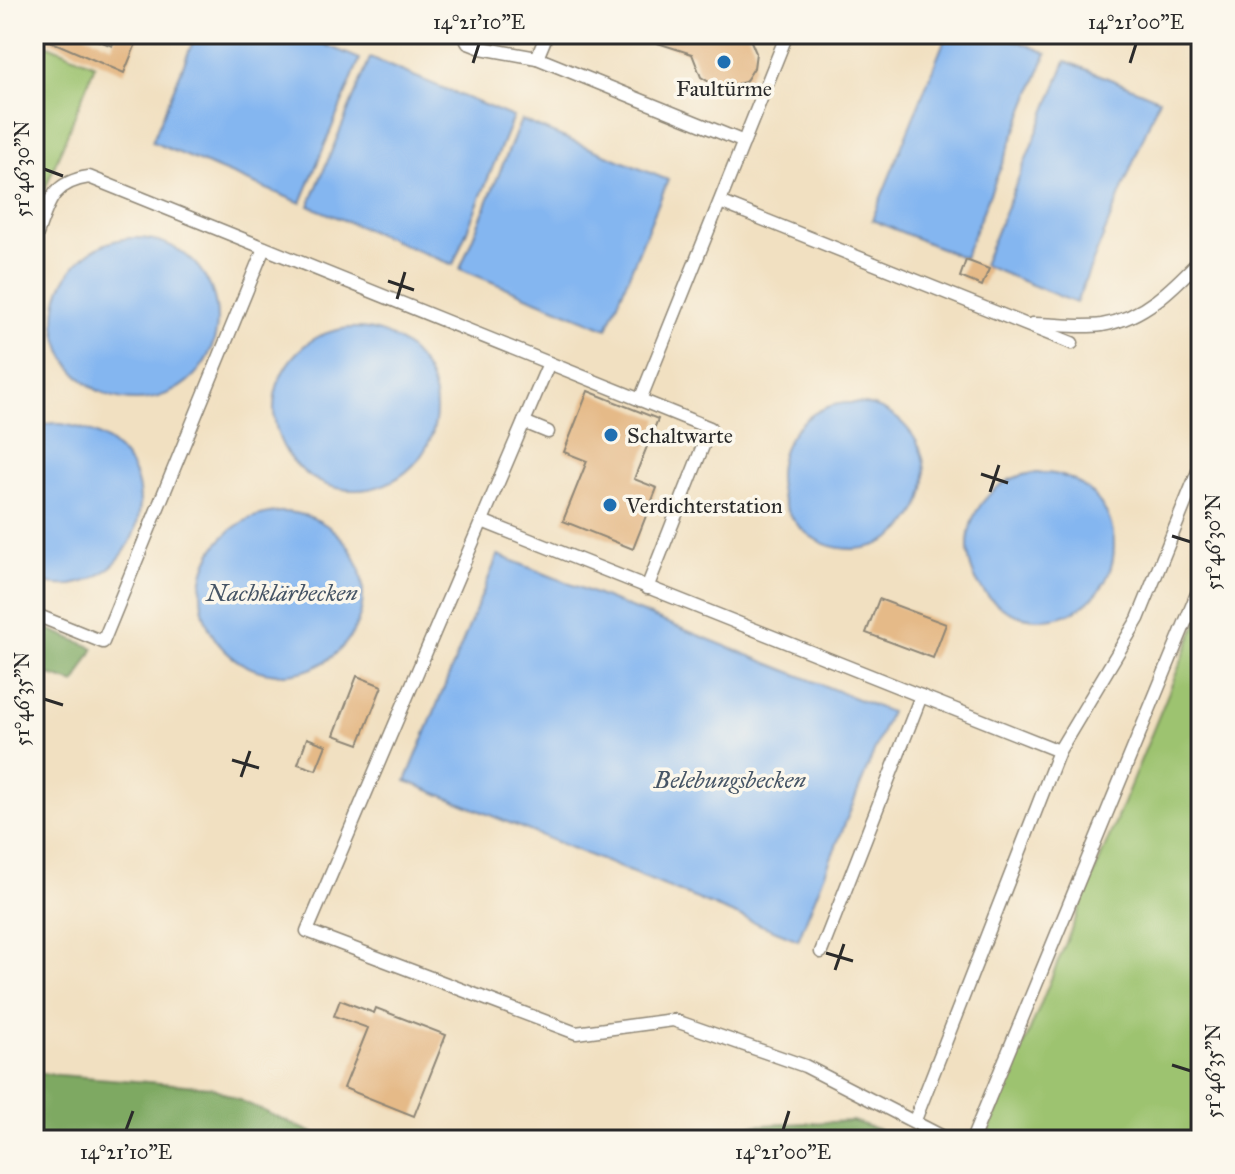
<svg xmlns="http://www.w3.org/2000/svg" width="1235" height="1174" font-family="'IM FELL Great Primer',serif">
<rect width="100%" height="100%" fill="#fbf7ec"/>
<filter id="ink" filterUnits="userSpaceOnUse"><feTurbulence type="fractalNoise" baseFrequency=".0125" numOctaves="2"/><feDisplacementMap in="SourceGraphic" scale="16" xChannelSelector="R" yChannelSelector="G"/><feConvolveMatrix kernelMatrix="1 2 1 2 8 2 1 2 1" color-interpolation-filters="sRGB"/></filter>
<filter id="wash" filterUnits="userSpaceOnUse"><feTurbulence type="fractalNoise" baseFrequency=".006" numOctaves="4" result="noise"/><feDisplacementMap in="SourceGraphic" scale="32" xChannelSelector="R" yChannelSelector="G"/><feGaussianBlur stdDeviation="1.8" result="paint"/><feColorMatrix in="noise" values="0 0 0 0 0 0 0 0 0 0 0 0 0 0 0 0 0 1.4 0 .05"/><feComposite in="paint" operator="in"/></filter>
<g filter="url(#wash)">
<rect width="100%" height="100%" fill="#f1e0c1"/>
<g fill="#9dc36f" stroke="#64774d" stroke-width="2">
<path d="M 34,39 L 95,65 L 34,217 Z"/>
<path d="M 1201,613 L 1201,1133 L 1190,1140 L 985,1140 Z"/>
</g>
<g fill="#7ea962" stroke="#546a46" stroke-width="2">
<path d="M 34,623 L 94,648 L 75,683 L 34,670 Z"/>
<path d="M 34,1073 L 211,1087 L 328,1140 L 34,1140 Z"/>
<path d="M 852,1121 L 911,1140 L 729,1140 L 741,1126 Z"/>
</g>
<g fill="#84b6f0" stroke="#58708e" stroke-width="2">
<path d="M 196,34 L 299,34 L 360,59 L 301,203 L 152,142 Z"/>
<path d="M 947,34 L 1000,34 L 1047,53 L 964,258 L 872,220 Z"/>
<path d="M 370,58 L 513,117 L 453,265 L 309,206 Z"/>
<path d="M 1066,61 L 1159,99 L 1076,303 L 983,265 Z"/>
<path d="M 521,120 L 668,180 L 607,329 L 460,269 Z"/>
<circle cx="136" cy="319" r="81"/>
<circle cx="355" cy="409" r="81"/>
<circle cx="852" cy="476" r="73"/>
<path d="M 52,423 C 198,435 141,618 34,580 L 34,428 Z"/>
<circle cx="1041" cy="546" r="73"/>
<circle cx="282" cy="593" r="81"/>
<path d="M 498,555 L 890,712 L 798,940 L 406,781 Z"/>
</g>
<g id="blocks">
<g fill="#e5ba88">
<path d="M 34,34 L 82,34 L 112,46 L 116,34 L 140,34 L 124,73 Z"/>
<path d="M 642,34 L 748,34 L 756,53 L 754,68 L 745,82 L 719,88 L 701,77 L 692,54 L 642,38 Z"/>
<path d="M 966,260 L 989,269 L 982,286 L 960,277 Z"/>
<path d="M 588,391 L 658,419 L 634,479 L 657,488 L 633,549 L 563,521 L 587,461 L 564,452 Z"/>
<path d="M 879,599 L 946,624 L 933,658 L 866,633 Z"/>
<path d="M 357,676 L 382,686 L 359,744 L 334,735 Z"/>
<path d="M 307,738 L 326,745 L 316,770 L 298,764 Z"/>
<path d="M 340,1000 L 374,1013 L 376,1008 L 446,1035 L 414,1116 L 344,1088 L 368,1028 L 334,1016 Z"/>
</g>
</g>
</g>
<g filter="url(#ink)">
<use href="#blocks" fill-opacity="0" stroke="#8e8676" stroke-width="2"/>
<g fill="none" stroke-linecap="round" stroke-linejoin="round">
<defs>
<g id="lane">
<path d="M 463,34 L 468,43 L 481,48 L 537,58 L 744,142"/>
<path d="M 537,58 L 547,34"/>
<path d="M 720,202 L 1072,343"/>
<path d="M 34,242 C 48,207 48,183 89,177 L 710,428 L 647,588"/>
<path d="M 1032,324 C 1054,324 1080,328 1102,325 C 1144,318 1173,288 1201,259"/>
<path d="M 549,363 L 307,931 L 576,1033 L 673,1020 L 805,1066 L 949,1140"/>
<path d="M 640,400 L 787,34"/>
<path d="M 524,422 L 548,432"/>
<path d="M 482,521 L 1059,751 L 915,1120"/>
<path d="M 34,614 L 103,642 L 264,248"/>
<path d="M 1059,751 L 1138,619 L 1201,464"/>
<path d="M 821,952 L 921,696"/>
<path d="M 972,1140 L 1201,584"/>
</g>
</defs>
<use href="#lane" stroke="#8e8676" stroke-width="15"/>
<use href="#lane" stroke="#fff" stroke-width="12"/>
</g>
</g>
<path fill="none" stroke="#2b2b2b" stroke-width="3" d="M 473,63 L 479,44M 1130,63 L 1136,44M 44,169 L 63,176M 388,281 L 414,290M 397,299 L 405,272M 981,474 L 1008,483M 990,492 L 999,465M 1172,536 L 1191,542M 44,699 L 63,705M 232,760 L 259,768M 241,777 L 250,751M 826,953 L 853,961M 835,970 L 844,944M 1172,1065 L 1191,1071M 126,1130 L 133,1111M 783,1130 L 789,1111"/>
<g fill="#1f6fb2" stroke="#fbf7ec" stroke-width="3">
<circle cx="724" cy="62" r="8"/>
<circle cx="611" cy="435" r="8"/>
<circle cx="610" cy="505" r="8"/>
</g>
<g text-anchor="middle" stroke-width="7" stroke-linejoin="round" paint-order="stroke">
<g font-size="22" fill="#2b2b2b" stroke="#fbf7ec" text-anchor="start">
<text x="724" y="96" text-anchor="middle">Faultürme</text>
<text x="627" y="443">Schaltwarte</text>
<text x="626" y="513">Verdichterstation</text>
</g>
<g font-size="24" font-style="italic" fill="#465566" stroke="#fbf7ec">
<text x="282" y="601">Nachklärbecken</text>
<text x="730" y="788">Belebungsbecken</text>
</g>
</g>
<rect width="1235" height="1174" fill="none" stroke="#fbf7ec" stroke-width="88"/>
<rect x="44" y="44" width="1147" height="1086" fill="none" stroke="#2b2b2b" stroke-width="3"/>
<g font-size="20" text-anchor="middle" fill="#2b2b2b">
<text x="479" y="29">14°21'10"E</text>
<text x="1136" y="29">14°21'00"E</text>
<text transform="translate(22 169) rotate(-90)" y="7">51°46'30"N</text>
<text transform="translate(1213 542) rotate(-90)" y="7">51°46'30"N</text>
<text transform="translate(22 699) rotate(-90)" y="7">51°46'35"N</text>
<text transform="translate(1213 1071) rotate(-90)" y="7">51°46'35"N</text>
<text x="126" y="1159">14°21'10"E</text>
<text x="783" y="1159">14°21'00"E</text>
</g>
</svg>
